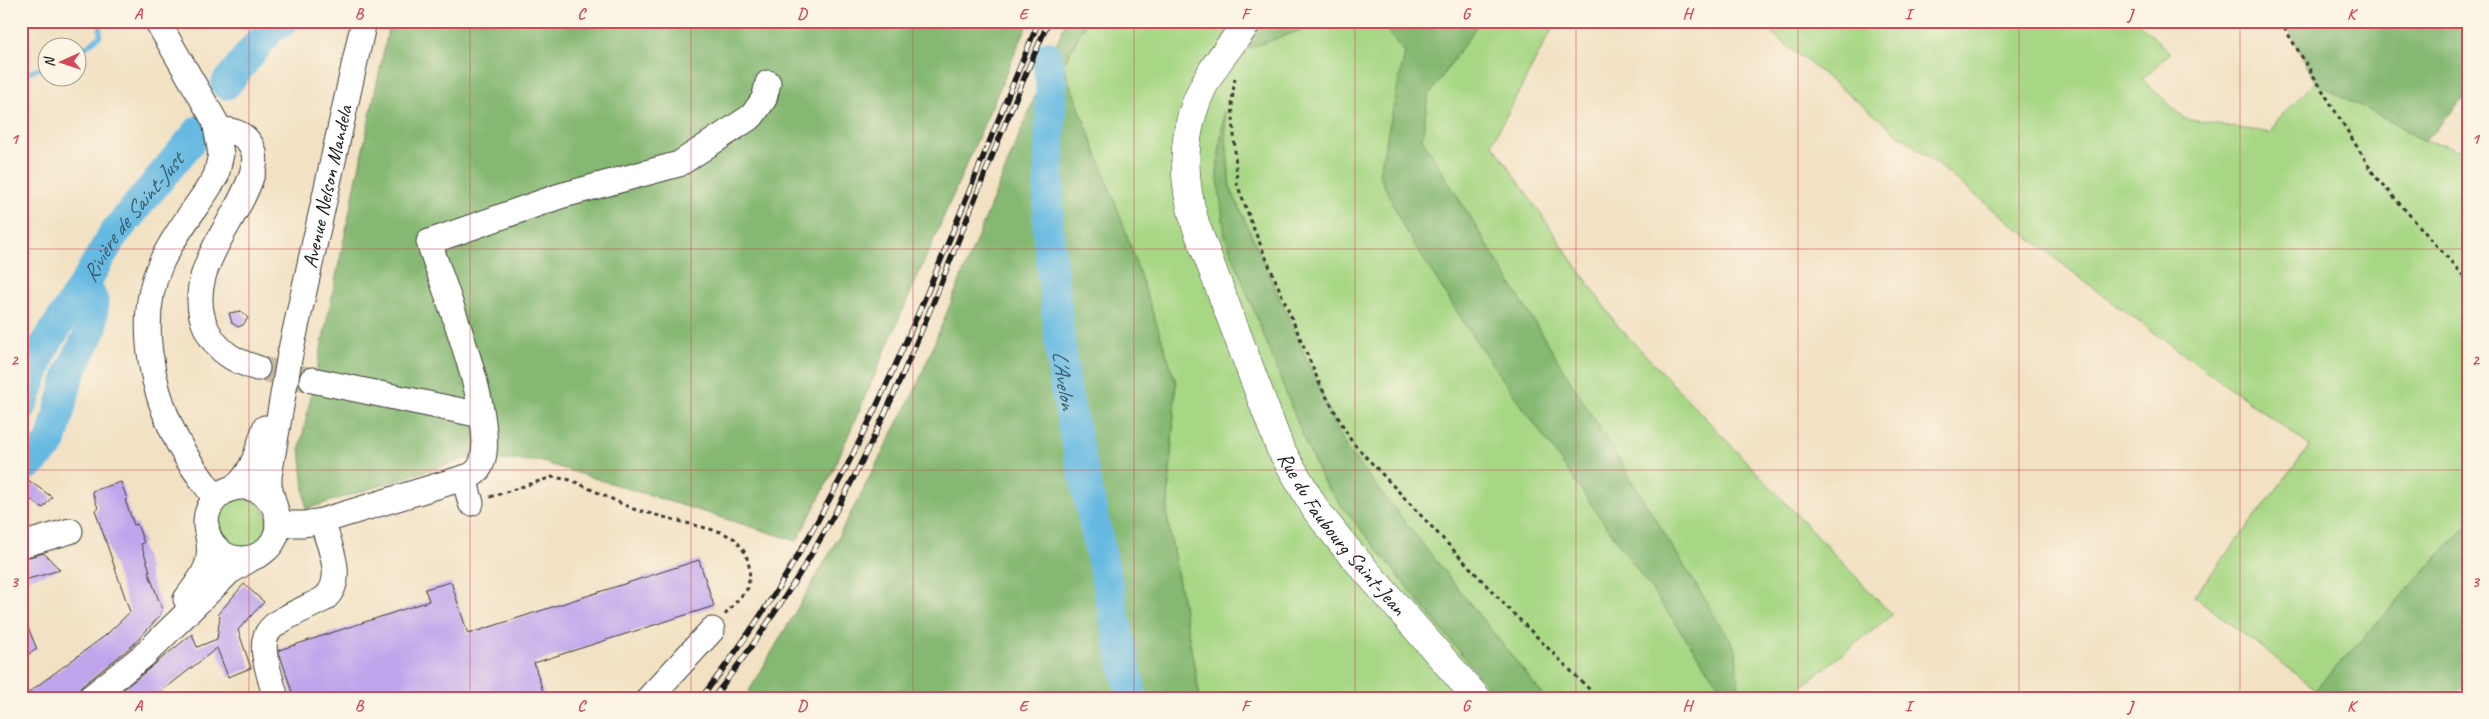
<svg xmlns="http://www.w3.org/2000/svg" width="2489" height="719" font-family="Caveat,sans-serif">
<rect width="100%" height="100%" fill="#fcf5e5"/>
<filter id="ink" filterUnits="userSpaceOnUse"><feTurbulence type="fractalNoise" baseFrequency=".02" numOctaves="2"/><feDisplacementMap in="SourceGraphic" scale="10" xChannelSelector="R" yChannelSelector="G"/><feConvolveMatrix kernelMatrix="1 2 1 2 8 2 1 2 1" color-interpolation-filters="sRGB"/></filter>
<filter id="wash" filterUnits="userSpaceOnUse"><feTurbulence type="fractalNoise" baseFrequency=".0096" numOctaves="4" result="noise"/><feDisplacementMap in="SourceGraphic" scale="20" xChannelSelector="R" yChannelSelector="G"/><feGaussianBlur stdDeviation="1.12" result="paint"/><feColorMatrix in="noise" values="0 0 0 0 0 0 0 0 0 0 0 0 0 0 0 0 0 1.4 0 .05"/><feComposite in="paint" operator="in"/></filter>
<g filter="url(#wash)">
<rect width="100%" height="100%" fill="#f2e1c3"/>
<g fill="#a7d784" stroke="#627a50">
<path d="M 1087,21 L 1556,21 L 1492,143 L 1617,325 L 1892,615 L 1787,698 L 1545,698 L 1346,448 L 1230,187 L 1224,115 L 1217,172 L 1305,442 L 1325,485 L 1497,698 L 1200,698 L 1167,517 L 1176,382 L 1063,65 Z"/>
<path d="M 1756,21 L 2137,21 L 2170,53 L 2142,79 L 2185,119 L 2270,133 L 2279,118 L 2315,82 L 2399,126 L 2424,141 L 2447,145 L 2468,154 L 2468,524 L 2316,689 L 2194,596 L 2310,446 L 2093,288 Z"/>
<circle cx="241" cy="523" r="26"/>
</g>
<g fill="#85b872" stroke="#506a47">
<path d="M 390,21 L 1029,21 L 831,475 L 797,541 L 539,461 L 464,459 L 306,509 L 300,448 Z"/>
<path d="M 1066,21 L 1087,21 L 1063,65 L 1122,221 L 1176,382 L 1167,517 L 1200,698 L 745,698 L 831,551 L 916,388 Z"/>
<path d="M 1263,21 L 1328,21 L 1243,50 Z"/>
<path d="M 1379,21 L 1480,21 L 1428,97 L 1422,139 L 1736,650 L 1739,698 L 1728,698 L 1471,334 L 1404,228 L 1379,174 L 1405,53 Z"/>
<path d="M 2285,21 L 2468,21 L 2468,94 L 2424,142 L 2399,126 L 2315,82 Z"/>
<path d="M 1224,111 L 1230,187 L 1346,448 L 1545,698 L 1497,698 L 1325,485 L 1305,442 L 1225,236 L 1217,172 Z"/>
<path d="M 2468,524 L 2468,685 L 2446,698 L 2323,698 L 2316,689 Z"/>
</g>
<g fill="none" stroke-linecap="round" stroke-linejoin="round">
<g stroke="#66bae2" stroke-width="5">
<path d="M 78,53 L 100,36 L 100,21"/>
<path d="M 21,75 L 48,66"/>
</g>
<g stroke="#66bae2" stroke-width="31">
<path id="s1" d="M 1047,56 L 1051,85 L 1048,230 L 1065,387 L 1132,698"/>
<path d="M 226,84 L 270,29 L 283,21"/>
<path d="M 21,408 L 43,348 L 85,283"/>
<path id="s2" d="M 21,469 L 33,461 L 51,442 L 69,375 L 92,328 L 93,301 L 85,283 L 113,235 L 199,131"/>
</g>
</g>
<g id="blocks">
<g fill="#bfa5ec">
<path d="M 241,311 L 248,318 L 243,325 L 238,327 L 232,323 L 229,313 Z"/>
<path d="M 21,475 L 52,497 L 43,508 L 21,493 Z"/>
<path d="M 121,482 L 127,499 L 125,500 L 134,525 L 137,524 L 144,543 L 141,544 L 150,571 L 148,571 L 162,609 L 159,617 L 133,645 L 81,687 L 76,698 L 21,698 L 106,635 L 130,612 L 95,510 L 98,508 L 92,491 Z"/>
<path d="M 44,553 L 60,570 L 21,581 L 21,559 Z"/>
<path d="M 699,560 L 714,606 L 534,663 L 545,698 L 294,698 L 279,652 L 279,650 L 429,601 L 425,589 L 451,582 L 468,634 Z"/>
<path d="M 244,584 L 264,602 L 238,630 L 251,668 L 228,677 L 217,648 L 153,698 L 113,698 L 192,634 L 197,647 L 217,639 L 220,616 L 218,614 Z"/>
<path d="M 21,611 L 37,649 L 21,658 Z"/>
</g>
</g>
</g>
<g filter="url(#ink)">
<use href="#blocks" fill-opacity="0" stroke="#3c3a35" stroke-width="1"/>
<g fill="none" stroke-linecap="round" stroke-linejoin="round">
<path stroke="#c7baa2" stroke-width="25" stroke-dasharray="25 12" stroke-linecap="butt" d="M 257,368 L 308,379"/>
<defs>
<g id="minor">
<path d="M 157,21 L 215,121 L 221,154 L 216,176 C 199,205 175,232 161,263 C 137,316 150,383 174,434 C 184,457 201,478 215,498"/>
<path d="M 218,130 C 245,129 261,147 252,174 C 237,224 180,274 207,330 C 218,352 234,361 257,368"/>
<path d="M 312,380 L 481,415"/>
<path d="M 464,478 L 471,503"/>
<circle cx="242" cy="523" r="36"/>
<path d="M 233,488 C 253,475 258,449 265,428"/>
<path id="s3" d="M 275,508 L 269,486 L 269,476 L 290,354 L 364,21"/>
<path d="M 278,524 L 304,524 L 322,521 L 470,476 C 476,473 480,469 482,462 C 497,419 444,289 429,242 L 560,196 L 679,164 L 752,116 L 764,99 L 768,83"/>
<path d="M 21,545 L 70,531"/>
<path d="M 186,599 C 202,577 214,565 208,537"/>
<path d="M 90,698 L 143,656 L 229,572 L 252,558"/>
<path d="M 276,698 C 254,625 259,631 324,599 C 347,580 329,546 322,521"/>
<path d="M 649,698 L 712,630"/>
</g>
<g id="major">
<path id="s4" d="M 1248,21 C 1237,38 1223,53 1212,71 C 1181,120 1179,172 1196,226 L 1280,448 L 1316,510 L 1346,548 L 1477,698"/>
</g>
</defs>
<use href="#minor" stroke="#3c3a35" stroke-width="27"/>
<use href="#major" stroke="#3c3a35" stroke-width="29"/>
<g stroke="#3c3a35" stroke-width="3" stroke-dasharray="4 4" stroke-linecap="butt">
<path d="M 2280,21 L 2375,176 L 2468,281"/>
<path d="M 1235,78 L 1232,101 L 1237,184 L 1255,232 L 1321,387 L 1352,442 L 1506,606 L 1598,698"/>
<path d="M 490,497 L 552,477 L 571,480 L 633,509 L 721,532 L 735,539 L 746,554 L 750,570 L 748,588 L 724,616"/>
</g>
<use href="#minor" stroke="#fff" stroke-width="25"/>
<use href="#major" stroke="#fff" stroke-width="28"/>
<defs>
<g id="rail">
<path d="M 701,698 C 859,498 941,253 1039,21"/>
<path d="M 713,698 C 770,625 820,546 861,463 C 933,320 983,167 1049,21"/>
</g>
</defs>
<use href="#rail" stroke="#1c1c1c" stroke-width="5.5"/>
<use href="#rail" stroke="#fcf5e5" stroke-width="4" stroke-dasharray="11" stroke-linecap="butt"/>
</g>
</g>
<path fill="none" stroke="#d1495b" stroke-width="1" stroke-opacity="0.55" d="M 249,21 L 249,698M 470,21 L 470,698M 691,21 L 691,698M 913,21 L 913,698M 1134,21 L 1134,698M 1355,21 L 1355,698M 1576,21 L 1576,698M 1798,21 L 1798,698M 2019,21 L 2019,698M 2240,21 L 2240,698M 21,249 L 2468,249M 21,470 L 2468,470"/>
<g text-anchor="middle" stroke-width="4" stroke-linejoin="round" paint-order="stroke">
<g font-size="21" fill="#1c1c1c" stroke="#fcf5e5">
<text dy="7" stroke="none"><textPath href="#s3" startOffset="328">Avenue Nelson Mandela</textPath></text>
<text dy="7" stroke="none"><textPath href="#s4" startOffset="566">Rue du Faubourg Saint-Jean</textPath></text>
</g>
<g font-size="22" font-style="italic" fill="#3a5b6b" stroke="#fcf5e5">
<text dy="8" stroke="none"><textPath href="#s2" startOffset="290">Rivière de Saint-Just</textPath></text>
<text dy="8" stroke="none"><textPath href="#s1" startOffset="325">L'Avelon</textPath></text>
</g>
</g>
<rect width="2489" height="719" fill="none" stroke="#fcf5e5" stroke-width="55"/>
<g transform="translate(62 62) rotate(267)"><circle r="24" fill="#fcf5e5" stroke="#a29e95"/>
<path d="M0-4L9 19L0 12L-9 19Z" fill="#d1495b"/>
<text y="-8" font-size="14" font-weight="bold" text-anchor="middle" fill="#1c1c1c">N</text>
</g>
<rect x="28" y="28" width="2434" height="664" fill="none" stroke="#d1495b" stroke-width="2"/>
<g font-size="16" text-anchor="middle" font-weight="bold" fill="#d1495b">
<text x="138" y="19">A</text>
<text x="359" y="19">B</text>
<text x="581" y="19">C</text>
<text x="802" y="19">D</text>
<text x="1023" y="19">E</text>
<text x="1245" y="19">F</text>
<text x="1466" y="19">G</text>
<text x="1687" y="19">H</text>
<text x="1908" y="19">I</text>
<text x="2130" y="19">J</text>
<text x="2351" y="19">K</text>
<text x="14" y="144">1</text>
<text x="2475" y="144">1</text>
<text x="14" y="365">2</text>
<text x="2475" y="365">2</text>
<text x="14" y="587">3</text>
<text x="2475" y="587">3</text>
<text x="138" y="711">A</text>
<text x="359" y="711">B</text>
<text x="581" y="711">C</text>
<text x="802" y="711">D</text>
<text x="1023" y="711">E</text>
<text x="1245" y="711">F</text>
<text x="1466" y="711">G</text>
<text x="1687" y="711">H</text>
<text x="1908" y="711">I</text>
<text x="2130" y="711">J</text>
<text x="2351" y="711">K</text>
</g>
</svg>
